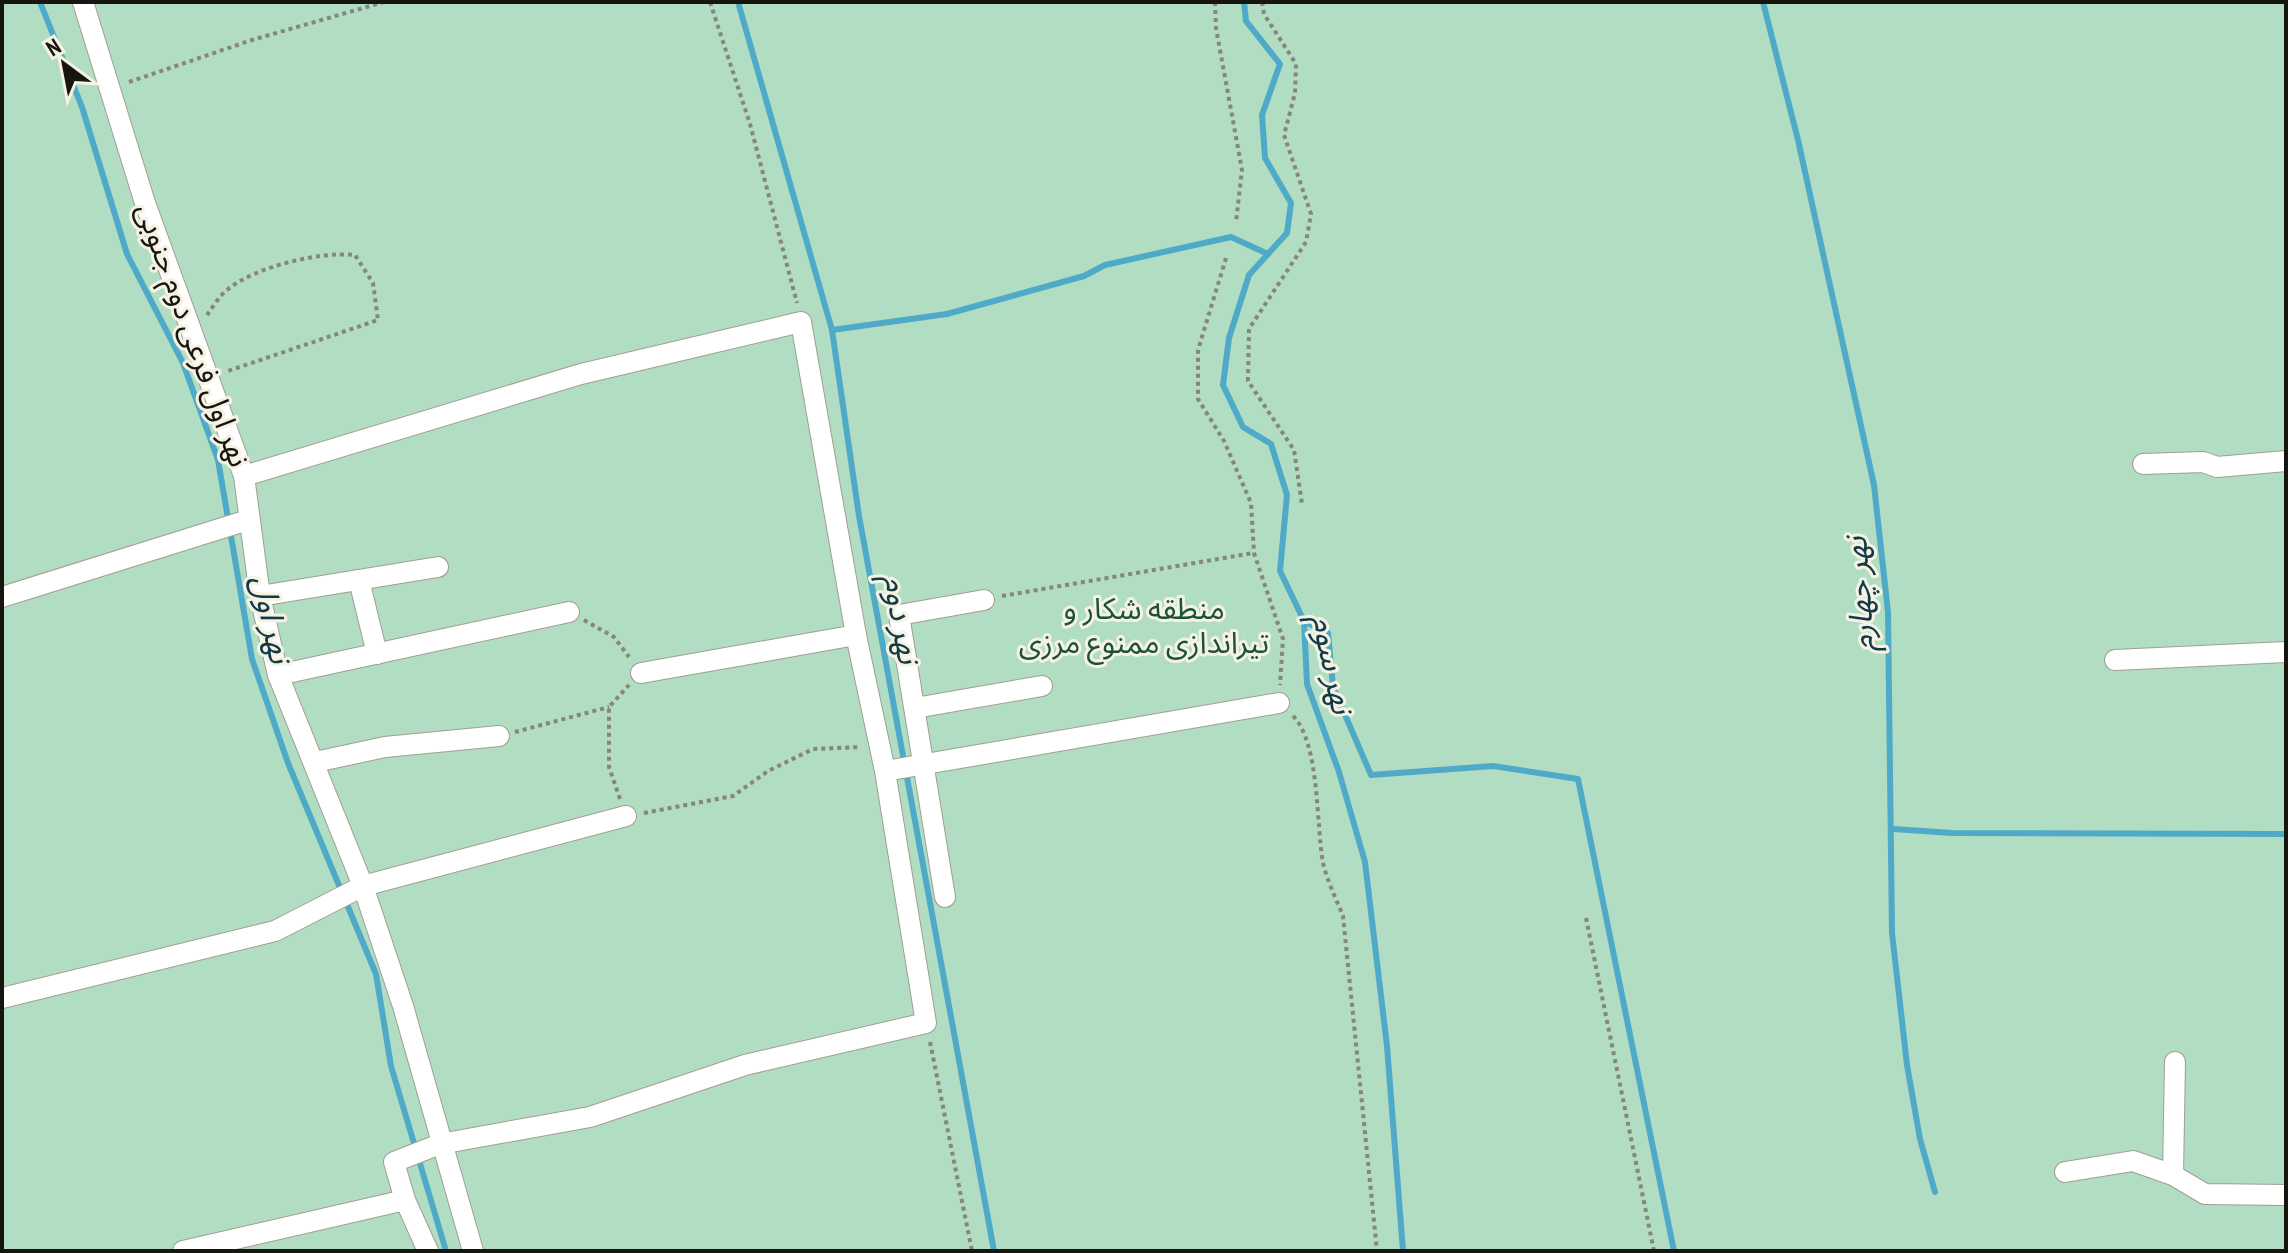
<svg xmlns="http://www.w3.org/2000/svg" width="2288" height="1253" font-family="'PT Sans Narrow','Noto Sans Arabic',sans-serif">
<rect width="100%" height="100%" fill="#f6f2e3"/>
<rect fill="#b1ddc3" x="2" y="2" width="2284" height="1249"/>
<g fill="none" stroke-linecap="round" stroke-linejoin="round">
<g stroke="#4faac7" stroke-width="6">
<path d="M 40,2 L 82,107 L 127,254 L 183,363 L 218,460 L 252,659 L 288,763 L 376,974 L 391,1066 L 446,1251"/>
<path d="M 738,2 L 832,330 L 859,516 L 994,1251"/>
<path d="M 1244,2 L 1246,21 L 1280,64 L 1262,115 L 1265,158 L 1291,203 L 1287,233 L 1249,275 L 1229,338 L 1223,385 L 1243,427 L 1271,444 L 1287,495 L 1280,571 L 1304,621 L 1307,684 L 1339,772 L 1365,862 L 1387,1046 L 1403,1251"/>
<path d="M 1763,2 L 1798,140 L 1874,485 L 1888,612 L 1892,933 L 1907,1065 L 1920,1139 L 1935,1192"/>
<path d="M 832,330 L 947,314 L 1084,276 L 1105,265 L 1231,237 L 1268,254"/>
<path d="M 1304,621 L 1328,633 L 1333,687 L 1371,775 L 1493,766 L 1578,779 L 1674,1251"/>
<path d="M 1893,829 L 1952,833 L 2286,834"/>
</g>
<defs>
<g id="minor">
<path d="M 83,2 L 145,203 L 244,476 L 260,596 L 278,675 L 363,886 L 403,1006 L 473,1251"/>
<path d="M 2143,464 L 2203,462 L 2217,467 L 2286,461"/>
<path d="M 359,580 L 377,654"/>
<path d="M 260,596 L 438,567"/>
<path d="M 2,597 L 248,520"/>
<path d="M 2115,660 L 2286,652"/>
<path d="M 641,673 L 856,635"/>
<path d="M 278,675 L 569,612"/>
<path d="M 915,708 L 1042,686"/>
<path d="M 315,762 L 385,747 L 499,736"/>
<path d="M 885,771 L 1279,703"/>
<path d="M 945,897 L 899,615 L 984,600"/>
<path d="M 2,998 L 275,931 L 363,886 L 626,816"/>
<path d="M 2065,1172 L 2133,1161 L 2173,1175 L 2205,1194 L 2286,1195"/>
<path d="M 2173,1175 L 2175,1062"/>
<path d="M 405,1200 L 428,1251"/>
<path d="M 183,1251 L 405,1200 L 394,1162 L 440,1144 L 590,1117 L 745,1065 L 926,1023 L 885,771 L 856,635 L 801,322 L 581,374 L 244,476"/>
</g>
</defs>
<use href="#minor" stroke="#a29e91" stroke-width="22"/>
<g stroke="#88857b" stroke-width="4" stroke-dasharray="4 4" stroke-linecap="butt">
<path d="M 710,2 L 750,124 L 797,303"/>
<path d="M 1215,2 L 1216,28 L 1242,170 L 1236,222"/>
<path d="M 1262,2 L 1264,14 L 1296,64 L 1295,93 L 1284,135 L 1311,214 L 1306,242 L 1249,329 L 1248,381 L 1294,450 L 1302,504"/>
<path d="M 129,82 L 252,40 L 384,2"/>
<path d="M 1226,258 L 1198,350 L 1198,399 L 1224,441 L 1251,503 L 1254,553 L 1283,639 L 1280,685"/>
<path d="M 207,315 C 213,307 219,296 227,290 C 254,267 320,251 355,255 L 373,283 L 378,320 L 225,372"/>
<path d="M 1002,596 L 1253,553"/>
<path d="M 584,620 L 614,637 L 629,657"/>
<path d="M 1293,716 C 1320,743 1316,825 1323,863 C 1327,880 1336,899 1343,916 L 1377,1251"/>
<path d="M 515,732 L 609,707"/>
<path d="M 620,799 L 609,767 L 609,707 L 629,685"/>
<path d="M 644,813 L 733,796 L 768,771 L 813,749 L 861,747"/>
<path d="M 1586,918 L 1654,1251"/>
<path d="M 930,1042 L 972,1251"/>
</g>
<use href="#minor" stroke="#fff" stroke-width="20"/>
</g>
<g text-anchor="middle" stroke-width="6" stroke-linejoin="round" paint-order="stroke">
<g font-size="30" fill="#161510" stroke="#f6f2e3">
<text transform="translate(193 335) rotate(70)" y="10">نهر اول فرعی دوم جنوبی</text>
</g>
<g font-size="30" fill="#195236" stroke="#f6f2e3">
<text x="1144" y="619">منطقه شکار و<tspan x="1144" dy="34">تیراندازی ممنوع مرزی</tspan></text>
</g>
<g font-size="32" font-style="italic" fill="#103a47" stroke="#f6f2e3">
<text transform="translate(1859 594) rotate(-94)" y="11">نهر چهارم</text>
<text transform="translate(272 619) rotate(78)" y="11">نهر اول</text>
<text transform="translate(902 619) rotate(80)" y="11">نهر دوم</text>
<text transform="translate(1333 664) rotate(78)" y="11">نهر سوم</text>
</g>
</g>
<rect width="2288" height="1253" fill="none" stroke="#161510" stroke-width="8"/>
<g transform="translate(64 64) rotate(328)" stroke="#f6f2e3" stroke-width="6" paint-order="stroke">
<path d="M0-6L14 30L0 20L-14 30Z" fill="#161510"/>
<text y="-12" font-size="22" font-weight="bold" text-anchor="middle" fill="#161510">N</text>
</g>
</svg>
